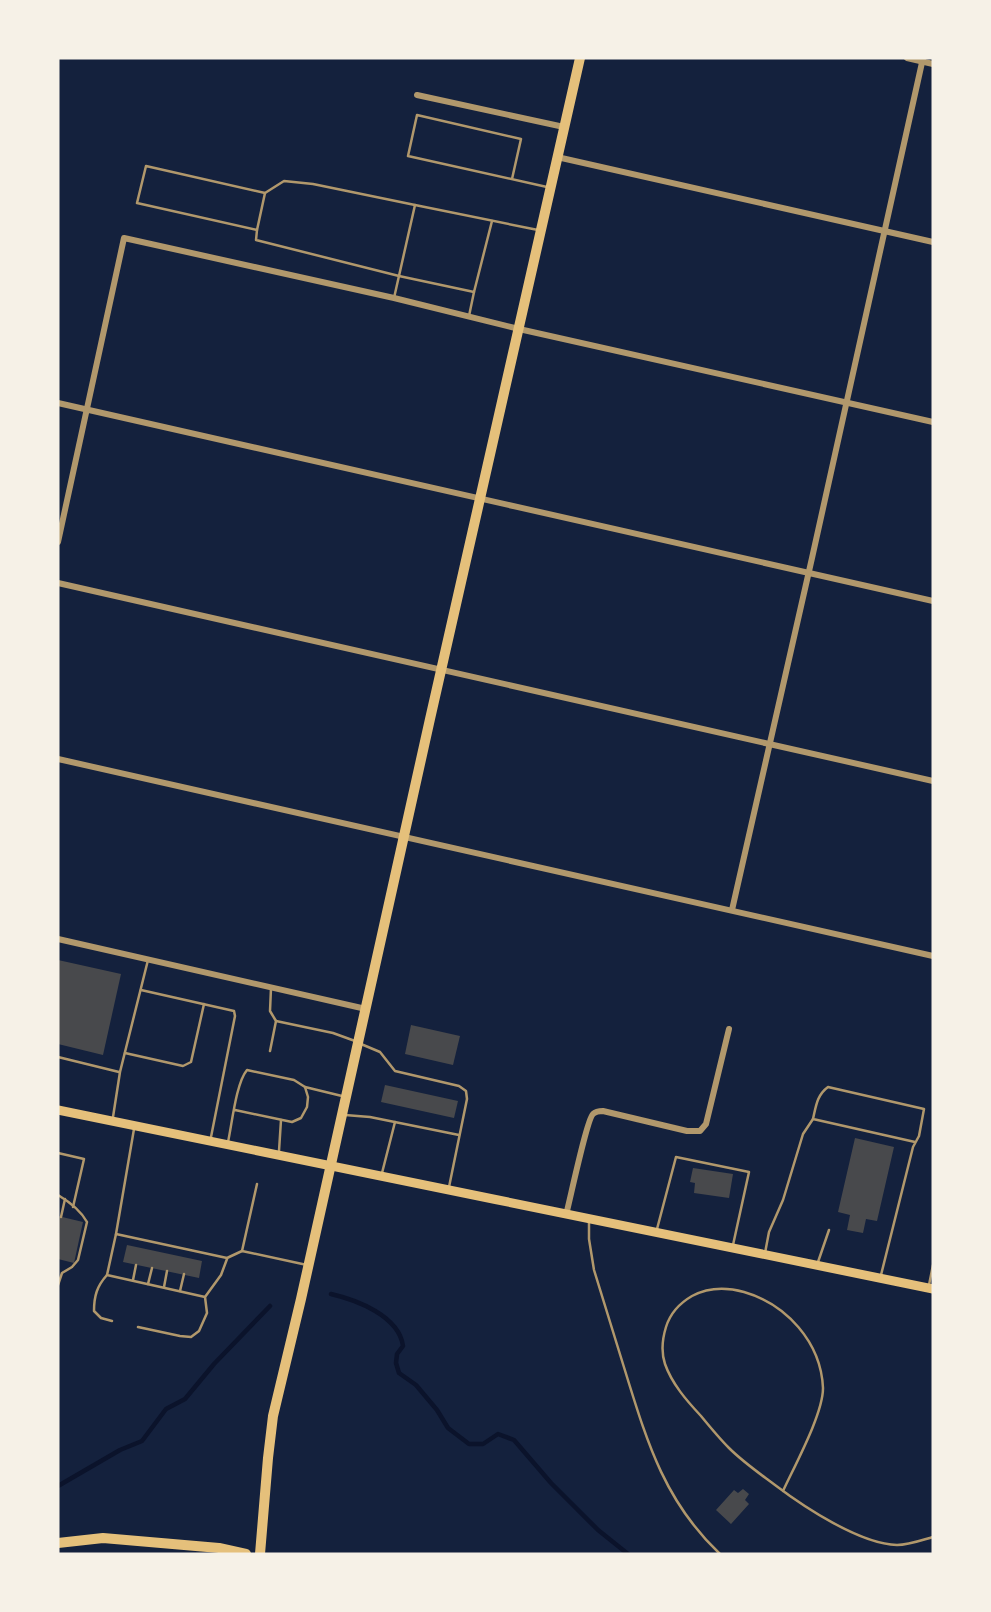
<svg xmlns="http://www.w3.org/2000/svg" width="991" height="1612" font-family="'PT Sans',sans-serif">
<rect width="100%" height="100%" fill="#14213d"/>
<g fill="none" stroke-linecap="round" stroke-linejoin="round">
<g stroke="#0b132b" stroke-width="4.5">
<path d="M 331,1294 C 357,1300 399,1316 403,1346 L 397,1354 L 396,1363 L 399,1373 L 416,1385 L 437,1410 L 448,1428 L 469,1444 L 483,1444 L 498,1434 L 514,1440 L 551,1483 L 598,1530 L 628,1554"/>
<path d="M 58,1486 L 120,1450 L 142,1441 L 166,1409 L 185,1399 L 214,1364 L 270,1306"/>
</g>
</g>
<g fill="#48494c">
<path d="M 58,960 L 121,974 L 103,1055 L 58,1044 Z"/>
<path d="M 411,1025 L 460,1036 L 453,1065 L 405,1054 Z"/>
<path d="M 385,1085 L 458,1101 L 454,1118 L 381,1102 Z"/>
<path d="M 855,1138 L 894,1147 L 877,1221 L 866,1219 L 863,1233 L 847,1230 L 850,1215 L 838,1212 Z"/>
<path d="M 693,1168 L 733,1174 L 729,1198 L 694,1193 L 695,1183 L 690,1182 Z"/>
<path d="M 58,1216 L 83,1222 L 74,1263 L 58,1259 Z"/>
<path d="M 127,1245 L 202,1261 L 199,1278 L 123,1262 Z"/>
<path d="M 743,1489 L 749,1494 L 745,1500 L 749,1504 L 731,1524 L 716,1510 L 734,1490 L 738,1493 Z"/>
</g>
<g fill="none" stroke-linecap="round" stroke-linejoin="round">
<g stroke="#b1986c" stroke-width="2.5">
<path d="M 512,179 L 521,139 L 417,115 L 408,156 L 547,187"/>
<path d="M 415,205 L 313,184 L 284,181 L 265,193 L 146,166 L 137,203 L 257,230 L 256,240 L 399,276 L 474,292 L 492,221"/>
<path d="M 257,230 L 265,193"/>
<path d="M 394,298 L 415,205 L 538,230"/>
<path d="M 469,316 L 474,292"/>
<path d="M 141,990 L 234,1011 L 235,1016 L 211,1137"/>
<path d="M 276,1021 L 333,1033 L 355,1041"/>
<path d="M 361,1044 L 380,1052 L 395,1071 L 459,1086 L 466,1091 L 467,1099 L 449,1187"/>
<path d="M 270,1051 L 276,1021 L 270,1011 L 271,988"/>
<path d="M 125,1053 L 183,1066 L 191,1062 L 204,1004"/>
<path d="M 58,1057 L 119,1072"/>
<path d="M 305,1087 L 342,1096"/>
<path d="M 345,1115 L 370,1117 L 459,1135"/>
<path d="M 113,1117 L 120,1072 L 148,960"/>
<path d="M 134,1129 L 116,1234 L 107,1275 L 205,1297"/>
<path d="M 228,1142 C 232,1124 236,1083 247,1070 L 294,1080 L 305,1087 L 308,1097 L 307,1107 L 301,1118 L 292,1122 L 235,1110"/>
<path d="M 279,1151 L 281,1120"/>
<path d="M 58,1153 L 84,1159 L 73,1207"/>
<path d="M 382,1173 L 395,1122"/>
<path d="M 58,1195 C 68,1201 81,1211 87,1222 L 78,1260 L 72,1267 L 62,1273 L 58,1285"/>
<path d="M 61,1217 L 65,1199"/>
<path d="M 589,1221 L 589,1239 L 594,1270 C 605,1306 616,1341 627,1377 C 648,1445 666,1503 720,1554"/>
<path d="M 657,1229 L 676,1157 L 749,1172 L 733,1245"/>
<path d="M 116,1234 L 227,1258 L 242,1251 L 307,1265"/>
<path d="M 242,1251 L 257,1184"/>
<path d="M 765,1253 L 769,1232 L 783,1200 L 803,1134 L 813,1119"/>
<path d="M 818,1262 L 829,1230"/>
<path d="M 107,1275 C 97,1286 94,1296 94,1311 L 101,1318 L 112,1321"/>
<path d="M 881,1275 L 913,1147 L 919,1136 L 924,1109 L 828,1087 C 817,1095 816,1106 813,1119 L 915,1142"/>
<path d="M 133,1280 L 136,1265"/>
<path d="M 148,1284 L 152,1268"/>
<path d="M 929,1285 L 933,1265"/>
<path d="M 164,1287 L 167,1271"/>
<path d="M 180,1291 L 184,1274"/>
<path d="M 138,1327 L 180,1336 L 191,1337 L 199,1331 L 207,1313 L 205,1297 L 221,1275 L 227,1259"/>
<path d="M 783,1491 C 795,1465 823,1414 823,1388 C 821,1342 786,1304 744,1292 C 726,1287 709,1287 692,1296 C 680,1303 670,1314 666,1327 C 662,1340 661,1352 665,1364 C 672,1384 687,1401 701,1416 C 710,1427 719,1438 729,1448 C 743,1462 759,1473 775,1485 C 804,1507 860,1544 897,1545 C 909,1545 922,1540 933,1537"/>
</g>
<g stroke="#b1986c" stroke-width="6">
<path d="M 907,58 L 933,64"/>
<path d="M 417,95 L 564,127"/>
<path d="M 557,157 L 933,242"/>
<path d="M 58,403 L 933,601"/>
<path d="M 58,542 L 124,238 L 394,298 L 519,329 L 933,422"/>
<path d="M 58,583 L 933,781"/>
<path d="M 58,759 L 933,956"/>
<path d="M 732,910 L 812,558 L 923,58"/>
<path d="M 58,939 L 366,1009"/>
<path d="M 566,1215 C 570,1200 587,1119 593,1114 C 595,1112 600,1111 603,1111 L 687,1131 L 700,1131 L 706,1124 L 729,1029"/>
</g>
<path stroke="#e5c07b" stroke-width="9" d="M 58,1110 C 349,1171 642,1228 933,1289"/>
<path stroke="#e5c07b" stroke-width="10" d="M 260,1554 L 268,1458 L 273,1416 L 301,1299 L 430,719 L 580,58"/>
<path stroke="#e5c07b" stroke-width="10" d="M 58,1543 L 103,1538 L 219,1548 L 246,1554"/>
</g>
<rect width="991" height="1612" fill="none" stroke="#f6f1e7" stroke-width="119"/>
</svg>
